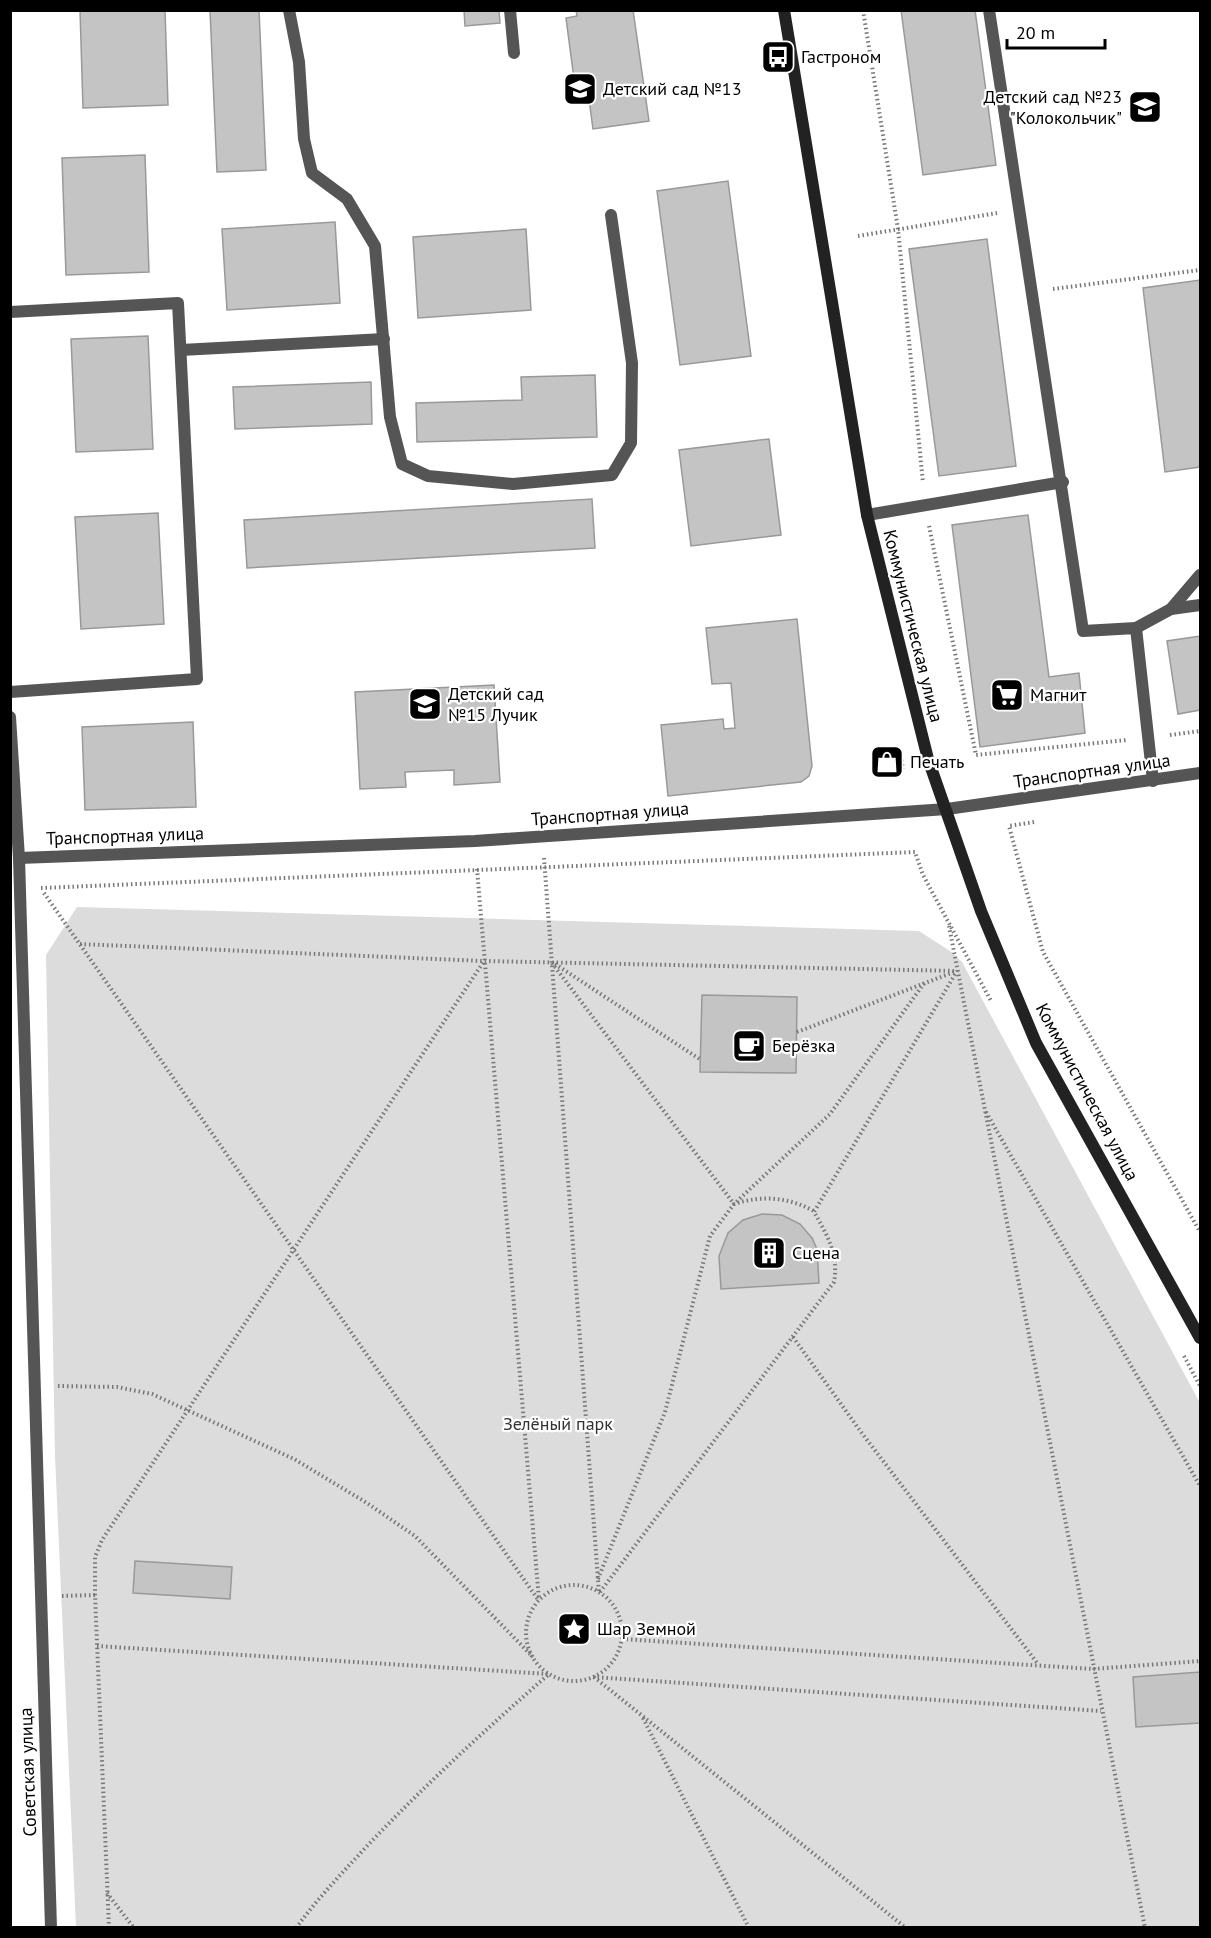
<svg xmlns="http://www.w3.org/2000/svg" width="1211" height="1938" font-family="'PT Sans',sans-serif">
<rect width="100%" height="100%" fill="#fff"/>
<path fill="#dcdcdc" d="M 77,907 L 919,931 L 953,953 L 962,962 L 1200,1403 L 1200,1927 L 76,1927 L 55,1456 L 46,955 Z"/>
<g fill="#c4c4c4" stroke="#999" stroke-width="1.5">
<path d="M 80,10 L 165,10 L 168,105 L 83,108 Z"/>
<path d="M 210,10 L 259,10 L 266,170 L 217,172 Z"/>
<path d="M 464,10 L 499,10 L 500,23 L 465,26 Z"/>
<path d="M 576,10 L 633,10 L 649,121 L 593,129 L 586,77 L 574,79 L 566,18 L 577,16 Z"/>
<path d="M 901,10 L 975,10 L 996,165 L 923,175 Z"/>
<path d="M 145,155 L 149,272 L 66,275 L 62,158 Z"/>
<path d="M 728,181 L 751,356 L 680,365 L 657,191 Z"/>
<path d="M 335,222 L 340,303 L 227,310 L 222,229 Z"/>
<path d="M 526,229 L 531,310 L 418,318 L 413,237 Z"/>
<path d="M 987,239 L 1016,466 L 939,476 L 909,249 Z"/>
<path d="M 1200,280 L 1200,467 L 1165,472 L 1143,288 Z"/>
<path d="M 148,336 L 153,449 L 76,452 L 71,339 Z"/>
<path d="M 595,375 L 597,437 L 417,442 L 416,403 L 522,400 L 521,377 Z"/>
<path d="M 371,382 L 372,424 L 235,429 L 233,387 Z"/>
<path d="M 769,439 L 781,535 L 691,546 L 679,450 Z"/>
<path d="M 592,499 L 595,548 L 247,568 L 244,520 Z"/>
<path d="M 158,513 L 164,624 L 81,629 L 75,517 Z"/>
<path d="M 1028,515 L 1049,677 L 1079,673 L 1085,733 L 980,747 L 952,525 Z"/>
<path d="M 797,619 L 812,766 L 809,776 L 801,782 L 668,796 L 661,725 L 723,719 L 724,729 L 735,728 L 731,683 L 712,684 L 706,628 Z"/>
<path d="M 1200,636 L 1200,710 L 1178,714 L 1167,641 Z"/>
<path d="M 494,685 L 500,782 L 454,785 L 454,770 L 405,772 L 406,787 L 360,789 L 355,692 Z"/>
<path d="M 193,722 L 196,807 L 85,810 L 82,727 Z"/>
<path d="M 702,995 L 797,997 L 796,1073 L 700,1072 Z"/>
<path d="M 762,1214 L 782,1215 L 800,1224 L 812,1238 L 817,1249 L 819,1283 L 721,1289 L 719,1256 L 728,1233 L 743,1220 Z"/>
<path d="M 135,1561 L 232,1567 L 230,1599 L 133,1593 Z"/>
<path d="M 1200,1672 L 1200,1723 L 1136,1727 L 1133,1677 Z"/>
</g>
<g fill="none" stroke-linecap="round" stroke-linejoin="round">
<g stroke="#777" stroke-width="4" stroke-dasharray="1.5 3" stroke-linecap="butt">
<path d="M 863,10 L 898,229 L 923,483"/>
<path d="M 858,236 L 997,213"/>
<path d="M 1053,289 L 1200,270"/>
<path d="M 929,526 L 976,755 L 1127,740"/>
<path d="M 1170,735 L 1200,731"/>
<path d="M 900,751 L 903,769"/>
<path d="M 1034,822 L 1009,826 L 1043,952 L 1200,1232"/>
<path d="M 544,858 L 599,1593"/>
<path d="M 477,869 L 539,1600"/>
<path d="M 41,888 L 915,852 L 923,875 L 991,1001"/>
<path d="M 44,893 L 539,1601"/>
<path d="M 949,926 L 1145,1928"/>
<path d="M 80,944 L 484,961 L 957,971"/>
<path d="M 552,963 L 734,1204 C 762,1195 788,1197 814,1211"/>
<path d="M 555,964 L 701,1060"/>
<path d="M 797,1032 L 954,972"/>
<path d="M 986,1112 L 1200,1486"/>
<path d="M 793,1337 L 861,1432 L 1038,1664"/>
<path d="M 1184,1356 L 1200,1386"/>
<path d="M 58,1386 L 117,1387 L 152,1394 L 294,1459 L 367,1503 L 415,1536 L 533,1657"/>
<path d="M 598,1579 L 665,1412 L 710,1236 L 734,1204 L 830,1114 L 925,982"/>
<circle cx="574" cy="1633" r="48"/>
<path d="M 600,1592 L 834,1282 C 839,1256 827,1234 814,1212 L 957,971"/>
<path d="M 62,1596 L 95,1595"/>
<path d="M 622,1639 L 1093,1669 L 1200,1661"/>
<path d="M 97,1646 L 549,1674"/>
<path d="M 593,1677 L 1101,1711"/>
<path d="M 594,1677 L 906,1928"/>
<path d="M 643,1718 L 749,1928"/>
<path d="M 107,1893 L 134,1928"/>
<path d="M 109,1928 L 95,1595 L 95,1557 L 102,1540 L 484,961"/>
<path d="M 296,1928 C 318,1898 343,1872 368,1845 C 425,1785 486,1729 548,1675"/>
</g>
<g stroke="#555" stroke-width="12">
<path d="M 289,10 L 299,62 L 304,139 L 312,173 L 347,199 L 375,246 L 390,417 L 402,464 L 428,476 L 513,484 L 612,475 L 631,443 L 632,363 L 611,215"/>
<path d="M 510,10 L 514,53"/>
<path d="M 989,10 L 1083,631 L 1136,628 L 1153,781"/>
<path d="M 10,312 L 178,303 L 197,679 L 10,692"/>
<path d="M 181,350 L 384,339"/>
<path d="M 867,515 L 1063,482"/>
<path d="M 1171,609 L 1200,575"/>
<path d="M 1136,628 L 1171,609 L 1200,605"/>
</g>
<g stroke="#555" stroke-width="12">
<path d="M 10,717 L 19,858 L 51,1928"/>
<path d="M 19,858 L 475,841 L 947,809 L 1200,773"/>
</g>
<path stroke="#222" stroke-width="12" d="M 784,10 L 867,515 L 928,759 L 981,911 L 1036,1043 L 1200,1338"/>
</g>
<defs>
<symbol id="bus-square" viewBox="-11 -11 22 22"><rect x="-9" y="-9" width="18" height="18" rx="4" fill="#000" stroke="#fff"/><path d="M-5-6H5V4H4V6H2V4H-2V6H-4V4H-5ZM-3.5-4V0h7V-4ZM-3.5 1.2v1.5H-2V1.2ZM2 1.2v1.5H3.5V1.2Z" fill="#fff"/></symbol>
<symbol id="school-square" viewBox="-11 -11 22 22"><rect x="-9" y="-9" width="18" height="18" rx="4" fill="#000" stroke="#fff"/><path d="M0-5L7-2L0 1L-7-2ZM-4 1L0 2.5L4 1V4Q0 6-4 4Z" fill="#fff"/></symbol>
<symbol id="supermarket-square" viewBox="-11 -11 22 22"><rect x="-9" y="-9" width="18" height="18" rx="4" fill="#000" stroke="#fff"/><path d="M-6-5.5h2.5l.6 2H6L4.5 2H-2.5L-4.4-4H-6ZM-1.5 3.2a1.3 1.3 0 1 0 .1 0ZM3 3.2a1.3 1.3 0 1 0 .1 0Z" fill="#fff"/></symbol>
<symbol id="shop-square" viewBox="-11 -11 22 22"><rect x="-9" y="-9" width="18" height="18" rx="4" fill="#000" stroke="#fff"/><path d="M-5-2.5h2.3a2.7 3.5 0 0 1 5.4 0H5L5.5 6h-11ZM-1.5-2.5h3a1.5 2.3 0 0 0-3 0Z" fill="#fff"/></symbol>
<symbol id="cafe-square" viewBox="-11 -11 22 22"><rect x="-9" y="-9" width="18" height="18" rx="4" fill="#000" stroke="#fff"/><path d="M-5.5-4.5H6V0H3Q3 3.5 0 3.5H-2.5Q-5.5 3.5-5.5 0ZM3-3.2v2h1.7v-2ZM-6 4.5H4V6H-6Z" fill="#fff"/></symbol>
<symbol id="building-square" viewBox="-11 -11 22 22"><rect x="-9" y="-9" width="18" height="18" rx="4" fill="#000" stroke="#fff"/><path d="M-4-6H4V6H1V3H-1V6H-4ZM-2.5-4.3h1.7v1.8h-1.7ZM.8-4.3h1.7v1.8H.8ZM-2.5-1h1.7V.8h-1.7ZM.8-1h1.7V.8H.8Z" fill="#fff"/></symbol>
<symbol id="sight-square" viewBox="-11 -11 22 22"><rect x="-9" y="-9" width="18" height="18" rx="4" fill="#000" stroke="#fff"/><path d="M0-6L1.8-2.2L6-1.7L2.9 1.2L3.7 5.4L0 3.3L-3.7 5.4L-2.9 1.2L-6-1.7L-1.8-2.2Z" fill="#fff"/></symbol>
</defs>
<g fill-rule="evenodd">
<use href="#bus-square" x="759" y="38" width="38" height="38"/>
<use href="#school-square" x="561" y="70" width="38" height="38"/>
<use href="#school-square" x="1126" y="88" width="38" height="38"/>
<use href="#supermarket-square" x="988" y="676" width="38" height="38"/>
<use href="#school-square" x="406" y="685" width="38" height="38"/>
<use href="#shop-square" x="868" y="743" width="38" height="38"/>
<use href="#cafe-square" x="730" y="1027" width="38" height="38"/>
<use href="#building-square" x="750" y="1234" width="38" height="38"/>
<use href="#sight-square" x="555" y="1610" width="38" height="38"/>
</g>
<g text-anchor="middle" stroke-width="4.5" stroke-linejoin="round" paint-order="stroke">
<g font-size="18" fill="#000" stroke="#fff" text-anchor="start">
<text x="801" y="63">Гастроном</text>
<text x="603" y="95">Детский сад №13</text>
<text x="1122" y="103" text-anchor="end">Детский сад №23<tspan x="1122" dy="21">"Колокольчик"</tspan></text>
<text x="448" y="700">Детский сад<tspan x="448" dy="21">№15 Лучик</tspan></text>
<text x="1030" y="701">Магнит</text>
<text x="910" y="768">Печать</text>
<text x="772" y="1052">Берёзка</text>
<text x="792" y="1259">Сцена</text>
<text x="597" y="1635">Шар Земной</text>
</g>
<g font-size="18" fill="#000" stroke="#fff">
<text transform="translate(913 626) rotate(76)" y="6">Коммунистическая улица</text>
<text transform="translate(1092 771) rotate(-8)" y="6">Транспортная улица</text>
<text transform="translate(610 814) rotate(-4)" y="6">Транспортная улица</text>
<text transform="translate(125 836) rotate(-2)" y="6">Транспортная улица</text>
<text transform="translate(1087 1092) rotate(62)" y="6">Коммунистическая улица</text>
<text transform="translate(28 1772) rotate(-92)" y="6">Советская улица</text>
</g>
<g font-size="18" fill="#333" stroke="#fff">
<text x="558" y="1430">Зелёный парк</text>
</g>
</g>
<rect width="1211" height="1938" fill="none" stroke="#000000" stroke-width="24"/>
<path d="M1007 39v9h98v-9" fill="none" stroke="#000000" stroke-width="3"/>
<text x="1016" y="39" font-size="18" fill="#000000" stroke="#ffffff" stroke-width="4.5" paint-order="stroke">20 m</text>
</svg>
